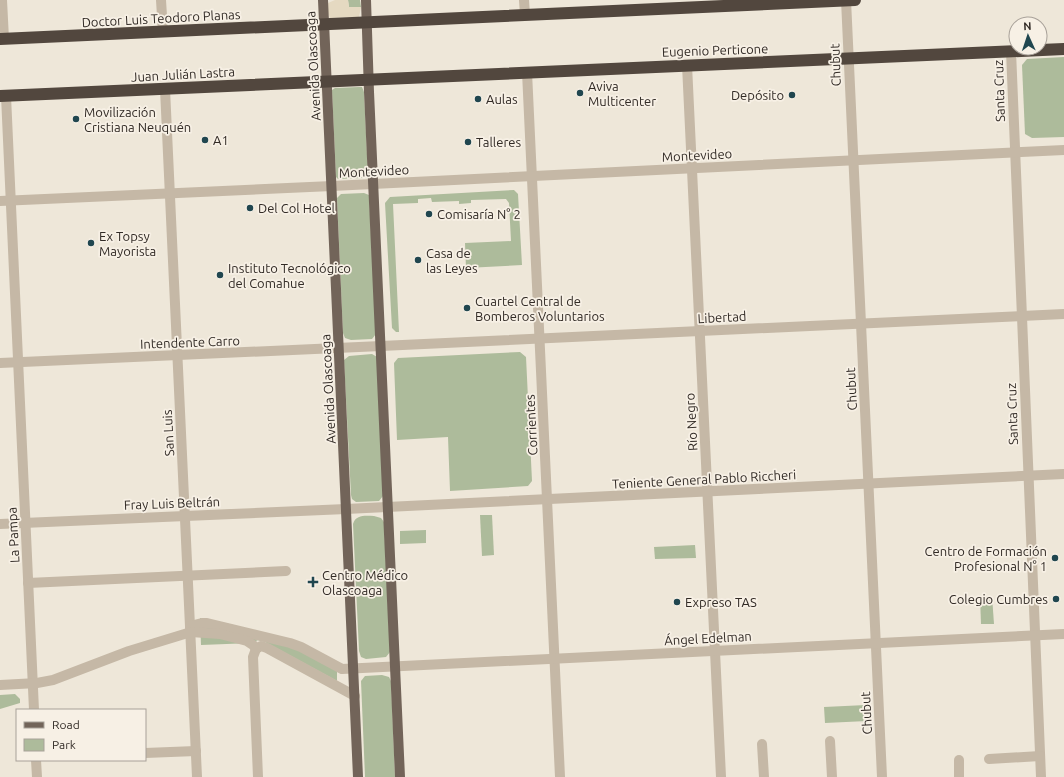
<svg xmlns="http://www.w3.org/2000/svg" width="1064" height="777" font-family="Ubuntu,sans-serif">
<rect width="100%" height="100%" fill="#eee7d9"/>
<g fill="#adbb9b">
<path d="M 348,0 L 360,0 L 361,7 L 349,7 Z"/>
<path d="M 1064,57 L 1064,137 L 1032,138 L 1025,134 L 1022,65 L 1027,59 Z"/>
<path d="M 359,87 L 362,87 L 364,92 L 368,175 L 366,177 L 363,178 L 338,179 L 336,177 L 332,90 L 335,88 Z"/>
<path d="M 514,190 L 518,194 L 522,265 L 466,268 L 465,243 L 511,241 L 509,203 L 506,199 L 471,200 L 471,203 L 459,204 L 459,201 L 432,202 L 431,198 L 418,199 L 418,203 L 393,204 L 399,332 L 396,332 L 392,328 L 385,203 L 390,197 Z"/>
<path d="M 364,193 L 369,195 L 376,334 L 372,339 L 351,340 L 345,338 L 343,333 L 337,198 L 341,194 Z"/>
<path d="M 520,352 L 526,357 L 532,481 L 528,486 L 450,491 L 448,437 L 397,440 L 394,363 L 398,358 Z"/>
<path d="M 372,354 L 377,357 L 383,496 L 379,501 L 356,502 L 352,499 L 351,495 L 344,360 L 349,356 Z"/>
<path d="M 480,515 L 492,515 L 494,555 L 482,556 Z"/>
<path d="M 374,516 L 381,518 L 384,522 L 390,652 L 386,657 L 366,659 L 361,657 L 359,651 L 353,524 C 356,514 366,516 374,516 Z"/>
<path d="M 426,530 L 426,543 L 400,544 L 400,531 Z"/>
<path d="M 695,545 L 696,558 L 655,559 L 654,547 Z"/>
<path d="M 992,596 L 994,624 L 981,624 L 980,597 Z"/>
<path d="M 200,618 L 283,639 L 337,663 L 337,681 L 265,642 L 258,640 L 252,643 L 201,645 Z"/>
<path d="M 382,675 L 389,677 L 391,681 L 395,777 L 365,777 L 361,681 L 365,676 Z"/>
<path d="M 15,694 L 20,699 L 20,703 L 0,709 L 0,695 Z"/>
<path d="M 866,705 L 867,721 L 825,723 L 824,707 Z"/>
</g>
<path fill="#e5d9c1" d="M 335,0 L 348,0 L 349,7 L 361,7 L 359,17 L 330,18 L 328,13 L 328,3 Z"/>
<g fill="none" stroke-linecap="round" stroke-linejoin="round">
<g stroke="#c5b8a6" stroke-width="10">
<path d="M 2,0 L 4,39"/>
<path d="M 161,0 L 163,32"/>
<path d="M 524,0 L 525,15"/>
<path d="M 846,0 L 882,777"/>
<path d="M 1011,51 L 1041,777"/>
<path d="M 687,65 L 721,777"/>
<path d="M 527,72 L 560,777"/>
<path d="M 165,89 L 197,777"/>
<path d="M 6,96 L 34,710"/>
<path d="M 0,201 L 332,186 L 1064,150"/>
<path d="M 0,363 L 381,346 L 1064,314"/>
<path d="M 0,524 L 346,509 L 1064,474"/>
<path d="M 28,583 L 286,571"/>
<path d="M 190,626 L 202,623 L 207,623 L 290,643 L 301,647 L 342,669 L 1064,634"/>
<path d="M 256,649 L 253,657 L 258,777"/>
<path d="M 256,649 L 261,646 L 267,648 L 355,696"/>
<path d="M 0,685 L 37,683 L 53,680 L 129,651 L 191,632 L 220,634 L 247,641 L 253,645 L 256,649"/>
<path d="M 830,741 L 832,777"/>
<path d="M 762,744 L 764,777"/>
<path d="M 145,753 L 196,751"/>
<path d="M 989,759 L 1040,756"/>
<path d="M 36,760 L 37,777"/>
<path d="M 959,760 L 959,777"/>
</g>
<g stroke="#726459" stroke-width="10">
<path d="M 323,0 L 358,777"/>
<path d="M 366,0 L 369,92 L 400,777"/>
</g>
<g stroke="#52473e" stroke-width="12">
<path d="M 0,39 L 855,0"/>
<path d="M 0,96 L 1064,49"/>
</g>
</g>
<g fill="#20464f" stroke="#f7f0e5" stroke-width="1.5">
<circle cx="580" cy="93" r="4"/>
<circle cx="792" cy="95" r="4"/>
<circle cx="478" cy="99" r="4"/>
<circle cx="76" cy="119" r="4"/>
<circle cx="205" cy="140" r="4"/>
<circle cx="468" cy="142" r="4"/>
<circle cx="250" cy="208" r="4"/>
<circle cx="429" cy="214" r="4"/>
<circle cx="91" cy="243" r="4"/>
<circle cx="418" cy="260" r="4"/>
<circle cx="220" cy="275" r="4"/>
<circle cx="467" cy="308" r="4"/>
<circle cx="1055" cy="558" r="4"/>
<path d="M311 576h4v4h4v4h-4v4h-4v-4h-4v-4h4z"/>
<circle cx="1056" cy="599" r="4"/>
<circle cx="677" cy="602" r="4"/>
</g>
<g text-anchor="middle" stroke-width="3.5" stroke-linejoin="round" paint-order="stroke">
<g font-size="13" fill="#322b26" stroke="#f7f0e5">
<text transform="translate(161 18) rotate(-3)" y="5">Doctor Luis Teodoro Planas</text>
<text transform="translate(715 50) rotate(-2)" y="5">Eugenio Perticone</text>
<text transform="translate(835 65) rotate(-92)" y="5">Chubut</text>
<text transform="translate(313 66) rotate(-93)" y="5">Avenida Olascoaga</text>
<text transform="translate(183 74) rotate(-3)" y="5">Juan Julián Lastra</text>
<text transform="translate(999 91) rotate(-92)" y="5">Santa Cruz</text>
<text transform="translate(697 155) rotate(-3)" y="5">Montevideo</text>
<text transform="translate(374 171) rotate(-3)" y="5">Montevideo</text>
<text transform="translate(722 317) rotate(-3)" y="5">Libertad</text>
<text transform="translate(190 342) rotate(-2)" y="5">Intendente Carro</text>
<text transform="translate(328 389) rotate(-93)" y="5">Avenida Olascoaga</text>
<text transform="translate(851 389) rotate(-93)" y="5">Chubut</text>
<text transform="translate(1012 414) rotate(-92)" y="5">Santa Cruz</text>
<text transform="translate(691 422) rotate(-93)" y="5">Río Negro</text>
<text transform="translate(531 425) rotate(-93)" y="5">Corrientes</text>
<text transform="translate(168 433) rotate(-93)" y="5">San Luis</text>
<text transform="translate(704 479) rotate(-3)" y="5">Teniente General Pablo Riccheri</text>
<text transform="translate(172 503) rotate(-2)" y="5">Fray Luis Beltrán</text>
<text transform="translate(13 535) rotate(-93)" y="5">La Pampa</text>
<text transform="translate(708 638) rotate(-3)" y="5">Ángel Edelman</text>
<text transform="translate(866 713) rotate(-93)" y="5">Chubut</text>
</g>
<g font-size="13" fill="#322b26" stroke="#f7f0e5" text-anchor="start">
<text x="588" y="91">Aviva<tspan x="588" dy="15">Multicenter</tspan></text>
<text x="784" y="100" text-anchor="end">Depósito</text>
<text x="486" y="104">Aulas</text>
<text x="84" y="117">Movilización<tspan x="84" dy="15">Cristiana Neuquén</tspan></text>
<text x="213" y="145">A1</text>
<text x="476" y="147">Talleres</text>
<text x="258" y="213">Del Col Hotel</text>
<text x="437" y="219">Comisaría N° 2</text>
<text x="99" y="241">Ex Topsy<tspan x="99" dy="15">Mayorista</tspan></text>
<text x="426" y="258">Casa de<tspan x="426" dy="15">las Leyes</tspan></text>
<text x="228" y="273">Instituto Tecnológico<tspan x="228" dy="15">del Comahue</tspan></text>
<text x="475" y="306">Cuartel Central de<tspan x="475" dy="15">Bomberos Voluntarios</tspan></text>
<text x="1047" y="556" text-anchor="end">Centro de Formación<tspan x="1047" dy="15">Profesional N° 1</tspan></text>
<text x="322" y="580">Centro Médico<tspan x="322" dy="15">Olascoaga</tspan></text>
<text x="1048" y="604" text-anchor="end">Colegio Cumbres</text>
<text x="685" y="607">Expreso TAS</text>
</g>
</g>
<rect x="16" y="709" width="130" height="52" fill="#f7f0e5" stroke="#a8a199"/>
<rect x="24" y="722" width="20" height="6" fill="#726459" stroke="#a8a199"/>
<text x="52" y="729" font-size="12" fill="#322b26">Road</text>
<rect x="24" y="739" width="20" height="12" fill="#adbb9b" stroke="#a8a199"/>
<text x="52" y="749" font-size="12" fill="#322b26">Park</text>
<g transform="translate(1028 36) rotate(357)"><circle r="19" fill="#f7f0e5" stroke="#a8a199"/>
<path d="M0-3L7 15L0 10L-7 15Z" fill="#20464f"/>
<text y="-6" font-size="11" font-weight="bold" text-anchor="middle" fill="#322b26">N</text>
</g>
</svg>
